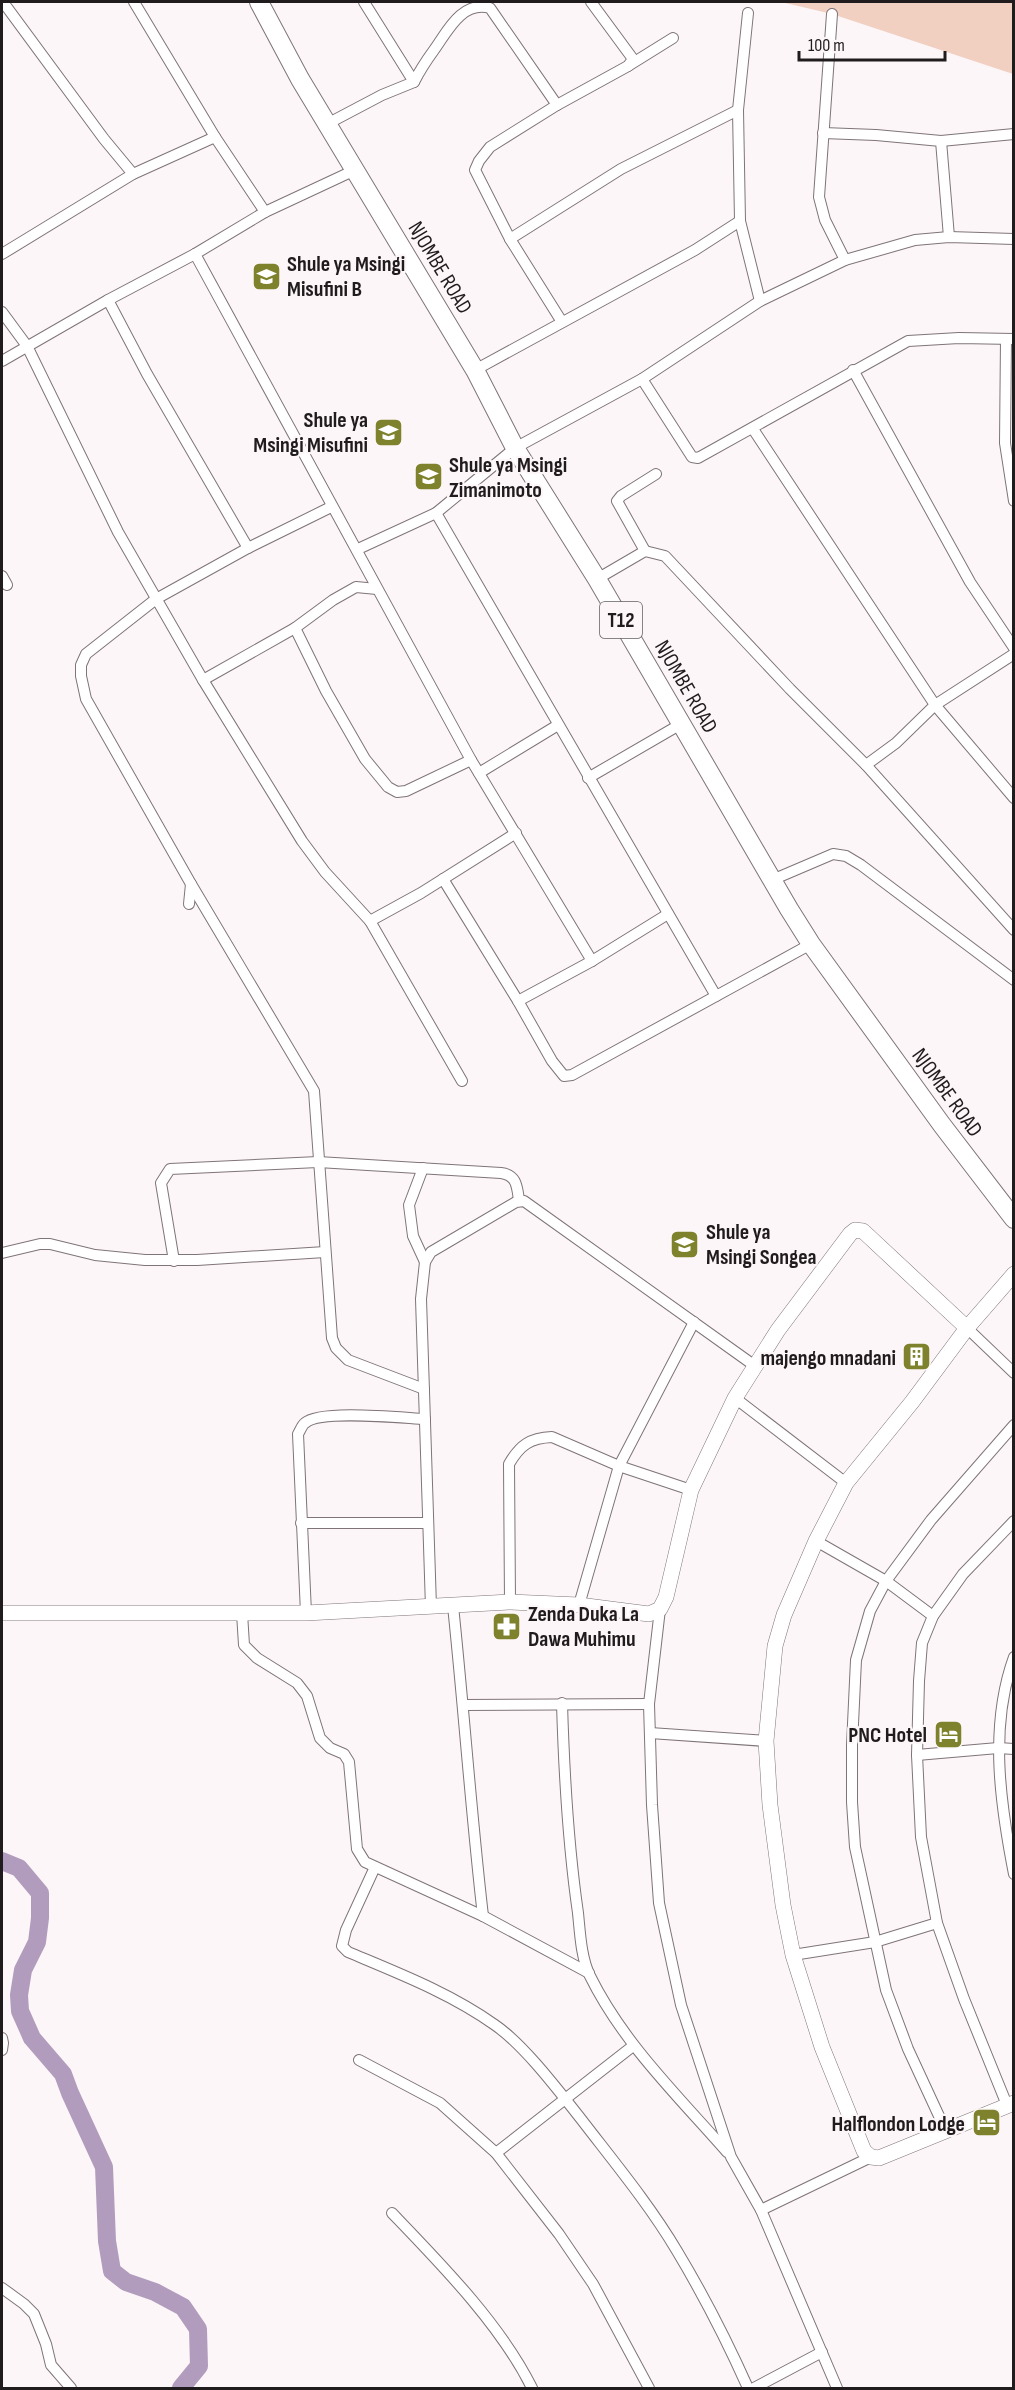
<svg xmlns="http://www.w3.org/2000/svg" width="1015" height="2390" font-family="'Sofia Sans Condensed',sans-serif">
<rect width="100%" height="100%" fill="#fdf6f8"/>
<path fill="#f2d0c1" d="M 781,2 L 1013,2 L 1013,74 L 832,14 Z"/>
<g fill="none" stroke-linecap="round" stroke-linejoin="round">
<path stroke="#b19cbd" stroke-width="18" d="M 2,1861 L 19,1868 L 40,1893 L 40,1918 L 37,1942 L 23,1970 L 19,1995 L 20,2011 L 32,2038 L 63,2074 L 70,2093 L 104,2167 L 107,2241 L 112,2271 L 126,2282 L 155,2292 L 183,2307 L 198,2329 L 199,2366 L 181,2388"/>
<defs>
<g id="street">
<path d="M 3,2 L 104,139 L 133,174"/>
<path d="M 134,2 L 215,137 L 265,212"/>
<path d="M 364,2 L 414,82"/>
<path d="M 748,13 L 738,110 L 740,221 L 760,301"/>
<path d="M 832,14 L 819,197 L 825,220 L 845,260"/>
<path d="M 628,66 L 673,38"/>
<path d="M 327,124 L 382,95 L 414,82 C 420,70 426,61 434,50 C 446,34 461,0 490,8 L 557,105"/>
<path d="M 823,133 L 876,135 L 941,141 L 1014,134"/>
<path d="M 941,141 L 949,237"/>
<path d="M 510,239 L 621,169 L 738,110"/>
<path d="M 2,254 L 133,174 L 215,137"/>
<path d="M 195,254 L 471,760 L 592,961"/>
<path d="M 108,300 L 147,374 L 248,548"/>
<path d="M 2,312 L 27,346 L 118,532 L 203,680 L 302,841 L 325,872 L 370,921 L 462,1081"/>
<path d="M 562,322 L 510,239 L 475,170 L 479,161 L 490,147 L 557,105 L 628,66 L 633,59 L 591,2"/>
<path d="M 1006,339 L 1005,443 L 1014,501"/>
<path d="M 2,361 L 108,300 L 195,254 L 265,212 L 355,170"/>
<path d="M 475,370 L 695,250 L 740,221"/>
<path d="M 853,370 L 970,582 L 1014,648"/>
<path d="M 642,379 L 692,457 L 698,458 L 908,341 L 959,338 L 1014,339"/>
<path d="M 753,429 L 935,705 L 1014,798"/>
<path d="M 331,507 L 248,548 L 156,599 L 86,654 L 81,665 L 81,676 L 86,699 L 191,884 L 314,1091 L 332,1338 L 336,1348 L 348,1360 L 424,1389"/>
<path d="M 436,513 L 716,996"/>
<path d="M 358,549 L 436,513 L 515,448 L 642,379 L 760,301 L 845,260 L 915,240 L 949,237 L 1014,239"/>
<path d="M 645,551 L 617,501 L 621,496 L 656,474"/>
<path d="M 2,576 L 7,585"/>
<path d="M 597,579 L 645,551 L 665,556 L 790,689 L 866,765 L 1014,930"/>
<path d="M 295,628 L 326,691 L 365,759 L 388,787 L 397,792 L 406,791 L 471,760"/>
<path d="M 203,680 L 295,628 L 333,600 L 356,587 L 377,589"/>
<path d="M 866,765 L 896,743 L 935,705 L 1014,654"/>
<path d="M 479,773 L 558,725"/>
<path d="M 588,778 L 681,724"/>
<path d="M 443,879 L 518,1001 L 552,1061 L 564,1076 L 572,1075 L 811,944"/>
<path d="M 772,880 L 833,854 L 846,856 L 861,865 L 1014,980"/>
<path d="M 189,904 L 191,884"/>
<path d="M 370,921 L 421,893 L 516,833"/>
<path d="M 518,1001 L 592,961 L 668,914"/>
<path d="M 423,1168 L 409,1205 L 413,1236 L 425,1262"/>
<path d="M 2,1253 L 40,1244 L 50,1244 L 95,1255 L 145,1260 L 197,1260 L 325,1252"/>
<path d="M 174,1261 L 161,1183 L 170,1169 L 318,1162 L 501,1173 C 517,1175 517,1187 519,1200"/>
<path d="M 967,1328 L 1014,1373"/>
<path d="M 735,1398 L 846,1483"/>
<path d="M 301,1523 L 428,1523"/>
<path d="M 816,1541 L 886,1581 L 933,1616"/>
<path d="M 510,1602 L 509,1464 C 520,1445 530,1438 552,1437 L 619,1466 L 691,1490"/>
<path d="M 579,1605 L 619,1466 L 694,1322"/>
<path d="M 453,1606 C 464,1710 471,1813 483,1916"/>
<path d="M 431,1607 L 421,1299 L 425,1262 L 431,1252 L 516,1202 L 524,1201 L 755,1366"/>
<path d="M 660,1609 L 649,1704 L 652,1805 L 659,1903 L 681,2005 L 731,2157 L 761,2210 L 837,2388"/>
<path d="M 242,1613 L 244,1645 L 257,1658 L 297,1683 L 307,1696 L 320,1738 L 330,1748 L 344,1754 L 349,1762 L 357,1849 L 365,1862 L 483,1916 L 589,1973"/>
<path d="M 306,1613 L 298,1434 C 300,1431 302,1425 305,1423 C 320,1409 403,1418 425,1419"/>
<path d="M 1014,1657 C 989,1726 1000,1803 1014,1874"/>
<path d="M 562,1703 C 564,1773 568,1844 578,1913 C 580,1932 581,1958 590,1976 C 623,2043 678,2096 727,2152"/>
<path d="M 464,1705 L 649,1704"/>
<path d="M 650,1733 L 766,1741"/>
<path d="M 917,1755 L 998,1748 L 1014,1749"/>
<path d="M 375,1867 L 346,1930 L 342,1946 L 348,1952 C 398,1973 450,1993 495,2025 C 524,2045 558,2090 581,2119 C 614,2162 649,2204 677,2251 C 704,2296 727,2341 748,2388"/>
<path d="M 793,1955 L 875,1942 L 937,1923"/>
<path d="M 2,2038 L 3,2043 L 2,2050"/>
<path d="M 359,2060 L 440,2103 L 496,2153 L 559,2234 L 593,2284 L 649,2388"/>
<path d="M 1007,2105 L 964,1999 L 937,1923 L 921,1837 L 917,1755 L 919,1681 L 922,1643 L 933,1616 L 963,1574 L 1014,1521"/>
<path d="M 945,2129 L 908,2049 L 886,1990 L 855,1847 L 852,1802 L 852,1745 L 856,1660 L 870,1611 L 886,1581 L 931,1520 L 1014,1425"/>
<path d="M 496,2153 L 633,2046"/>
<path d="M 761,2210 L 871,2157"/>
<path d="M 392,2213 C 441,2264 501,2325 532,2388"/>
<path d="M 2,2288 L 24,2304 L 34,2314 L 46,2344 L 51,2365 L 71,2388"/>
<path d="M 754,2388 L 822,2352"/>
</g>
<g id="secondary">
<path d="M 1014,1274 L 967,1328 L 912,1402 L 846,1483 L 816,1541 L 784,1615 L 775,1646 L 766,1741 L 770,1805 L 783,1905 L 793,1955 L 822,2047 L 864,2151 L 871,2157 L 879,2158 L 1014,2103"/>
<path d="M 2,1613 L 306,1613 L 510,1602 L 579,1605 L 649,1614 L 660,1609 L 666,1597 L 691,1490 L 735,1398 L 778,1330 L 850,1234 L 855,1230 L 863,1231 L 967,1328"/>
</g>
<path id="highway" d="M 259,2 L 300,79 L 475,370 L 515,448 L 597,579 L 789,909 L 811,944 L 942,1125 L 1014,1219"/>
</defs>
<use href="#street" stroke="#7f7477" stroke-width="12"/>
<use href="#secondary" stroke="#7f7477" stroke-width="16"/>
<use href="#highway" stroke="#7f7477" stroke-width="20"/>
<use href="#street" stroke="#fff" stroke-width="10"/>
<use href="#secondary" stroke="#fff" stroke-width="15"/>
<use href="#highway" stroke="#fff" stroke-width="18"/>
</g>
<defs>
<symbol id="school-square" viewBox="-11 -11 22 22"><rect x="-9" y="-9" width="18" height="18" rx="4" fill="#7f822c" stroke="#fdf6f8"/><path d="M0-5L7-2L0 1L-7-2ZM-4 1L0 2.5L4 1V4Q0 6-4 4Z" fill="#fff"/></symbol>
<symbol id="building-square" viewBox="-11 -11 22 22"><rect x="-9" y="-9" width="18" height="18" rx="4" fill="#7f822c" stroke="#fdf6f8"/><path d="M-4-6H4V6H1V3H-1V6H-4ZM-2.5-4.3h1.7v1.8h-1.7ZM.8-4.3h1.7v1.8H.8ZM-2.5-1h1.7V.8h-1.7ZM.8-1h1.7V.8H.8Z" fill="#fff"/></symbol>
<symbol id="pharmacy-square" viewBox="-11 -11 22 22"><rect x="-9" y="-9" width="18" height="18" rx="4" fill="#7f822c" stroke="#fdf6f8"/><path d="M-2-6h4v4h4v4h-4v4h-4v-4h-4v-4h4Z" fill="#fff"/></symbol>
<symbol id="hotel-square" viewBox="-11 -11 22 22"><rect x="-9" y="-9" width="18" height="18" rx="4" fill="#7f822c" stroke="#fdf6f8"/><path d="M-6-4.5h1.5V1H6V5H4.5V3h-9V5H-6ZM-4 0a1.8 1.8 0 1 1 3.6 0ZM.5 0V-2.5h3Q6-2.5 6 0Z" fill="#fff"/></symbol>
</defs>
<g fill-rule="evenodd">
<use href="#school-square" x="250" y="260" width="33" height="33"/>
<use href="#school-square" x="372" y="416" width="33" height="33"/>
<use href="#school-square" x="412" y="460" width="33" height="33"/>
<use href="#school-square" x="668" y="1228" width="33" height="33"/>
<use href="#building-square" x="900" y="1340" width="33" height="33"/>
<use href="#pharmacy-square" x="490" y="1610" width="33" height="33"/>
<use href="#hotel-square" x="932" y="1718" width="33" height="33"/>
<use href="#hotel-square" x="970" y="2106" width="33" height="33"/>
</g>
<g text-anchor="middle" stroke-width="4.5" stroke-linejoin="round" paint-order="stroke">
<rect fill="#fdf6f8" stroke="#625d5f" stroke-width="1.5" x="600" y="602" width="42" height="36" rx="4.5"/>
<g font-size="21" font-weight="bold" fill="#201c1d">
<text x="621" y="627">T12</text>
</g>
<g font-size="22" font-weight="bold" fill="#201c1d" stroke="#fdf6f8" text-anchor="start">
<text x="287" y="271">Shule ya Msingi<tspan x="287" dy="25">Misufini B</tspan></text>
<text x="368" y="427" text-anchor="end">Shule ya<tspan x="368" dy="25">Msingi Misufini</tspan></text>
<text x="449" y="472">Shule ya Msingi<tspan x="449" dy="25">Zimanimoto</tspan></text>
<text x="706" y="1239">Shule ya<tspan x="706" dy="25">Msingi Songea</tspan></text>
<text x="896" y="1365" text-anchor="end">majengo mnadani</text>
<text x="528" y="1621">Zenda Duka La<tspan x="528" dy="25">Dawa Muhimu</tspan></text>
<text x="927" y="1742" text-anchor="end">PNC Hotel</text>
<text x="965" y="2131" text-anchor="end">Halflondon Lodge</text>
</g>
<g font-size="22" fill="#201c1d" stroke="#fdf6f8">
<text transform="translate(441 267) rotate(59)" y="8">NJOMBE ROAD</text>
<text transform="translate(687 686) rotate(60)" y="8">NJOMBE ROAD</text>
<text transform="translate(948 1092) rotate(54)" y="8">NJOMBE ROAD</text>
</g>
</g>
<rect width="1015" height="2390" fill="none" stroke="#201c1d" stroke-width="6"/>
<path d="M799 51v9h146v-9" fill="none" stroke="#201c1d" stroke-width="3"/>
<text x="808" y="51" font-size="18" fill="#201c1d" stroke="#fdf6f8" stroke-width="4.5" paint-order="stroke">100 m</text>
</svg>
